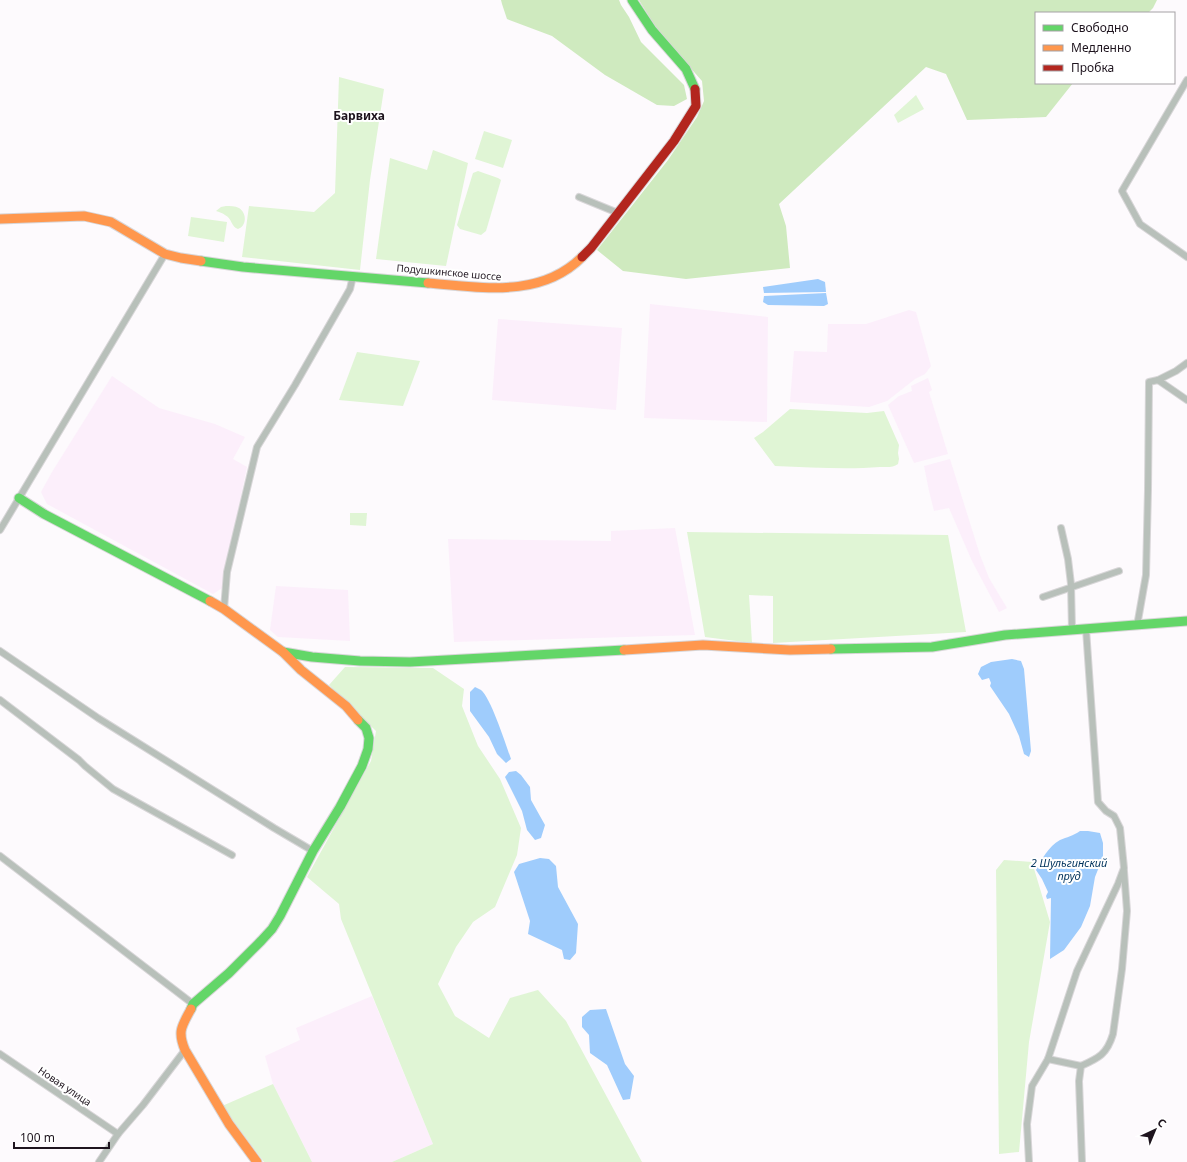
<svg xmlns="http://www.w3.org/2000/svg" width="1187" height="1162" font-family="'Noto Sans',sans-serif">
<rect width="100%" height="100%" fill="#fdfafd"/>
<g fill="#fceffb">
<path d="M 650,304 L 768,317 L 767,422 L 644,418 Z"/>
<path d="M 909,310 L 916,312 L 931,366 L 925,374 L 915,379 L 887,401 L 869,407 L 790,402 L 794,351 L 827,352 L 828,324 L 866,324 Z"/>
<path d="M 498,319 L 622,328 L 616,410 L 492,400 Z"/>
<path d="M 112,376 L 159,408 L 215,424 L 245,437 L 233,459 L 247,467 L 222,588 L 213,594 L 47,504 L 41,492 L 52,472 Z"/>
<path d="M 928,378 L 932,390 L 929,392 L 948,454 L 914,463 L 888,405 L 899,396 L 912,391 L 911,386 Z"/>
<path d="M 950,459 L 980,555 L 989,578 L 1007,608 L 999,612 L 972,561 L 949,508 L 934,511 L 929,491 L 924,466 Z"/>
<path d="M 675,528 L 695,635 L 454,642 L 448,539 L 611,541 L 611,531 Z"/>
<path d="M 276,586 L 348,590 L 350,641 L 278,637 L 270,630 Z"/>
<path d="M 372,996 L 433,1144 L 392,1162 L 312,1162 L 273,1084 L 265,1056 L 300,1040 L 296,1028 Z"/>
</g>
<g fill="#e0f5d5">
<path d="M 339,77 L 384,89 L 370,180 L 360,270 L 242,257 L 249,206 L 314,212 L 335,193 Z"/>
<path d="M 916,95 L 924,109 L 898,123 L 894,115 Z"/>
<path d="M 484,131 L 512,140 L 503,168 L 475,159 Z"/>
<path d="M 433,150 L 468,163 L 446,266 L 376,259 L 390,158 L 427,170 Z"/>
<path d="M 478,171 L 498,178 L 501,180 L 486,231 L 481,235 L 460,229 L 457,225 L 473,173 Z"/>
<path d="M 226,206 C 230,206 235,206 239,208 C 247,213 247,226 238,229 C 231,227 232,218 225,215 C 223,213 219,212 216,211 L 221,207 Z"/>
<path d="M 191,217 L 227,222 L 224,242 L 188,236 Z"/>
<path d="M 357,352 L 420,361 L 403,406 L 339,400 Z"/>
<path d="M 790,409 L 867,413 L 884,411 L 899,445 L 898,453 L 899,459 L 898,464 C 893,468 887,467 880,467 C 845,470 810,467 775,466 L 754,438 L 763,432 Z"/>
<path d="M 350,513 L 367,513 L 366,526 L 350,525 Z"/>
<path d="M 687,532 L 948,535 L 966,632 L 773,643 L 773,596 L 749,595 L 752,643 L 705,637 Z"/>
<path d="M 345,667 L 433,668 L 464,689 L 462,706 L 478,746 L 500,779 L 521,828 L 517,855 L 495,907 L 473,922 L 456,947 L 438,984 L 455,1016 L 489,1038 L 510,998 L 538,990 L 566,1021 L 642,1162 L 392,1162 L 433,1144 L 341,919 L 339,904 L 307,877 L 371,761 L 376,731 L 329,685 Z"/>
<path d="M 1004,860 L 1032,862 L 1050,922 L 1029,1042 L 1019,1152 L 999,1154 L 996,870 Z"/>
<path d="M 273,1084 L 312,1162 L 264,1162 L 222,1106 Z"/>
</g>
<g fill="#cfeabf">
<path d="M 501,0 L 619,0 L 621,5 L 629,17 L 641,42 L 684,85 L 687,99 L 674,106 L 657,105 L 605,75 L 552,36 L 507,19 L 502,4 Z"/>
<path d="M 639,0 L 1157,0 L 1153,8 L 1148,13 L 1036,13 L 1036,83 L 1073,83 L 1046,117 L 967,120 L 946,74 L 926,67 L 779,204 L 786,226 L 790,268 L 686,279 L 623,271 L 597,250 L 668,160 L 697,117 L 704,101 L 702,81 L 658,31 Z"/>
</g>
<g fill="#9fccfc">
<path d="M 818,279 L 825,282 L 826,292 L 764,293 L 763,287 Z"/>
<path d="M 826,293 L 828,304 L 824,306 L 768,305 L 763,302 L 764,296 Z"/>
<path d="M 1012,659 L 1021,661 L 1024,669 L 1031,751 L 1029,757 L 1024,754 L 1019,736 L 1009,714 L 990,686 L 991,683 L 989,678 L 982,680 L 978,674 L 981,667 L 991,662 Z"/>
<path d="M 475,687 C 477,688 479,689 481,690 C 491,698 506,745 511,759 L 506,763 L 497,754 L 489,737 L 470,711 L 470,692 Z"/>
<path d="M 516,771 L 521,775 L 530,787 L 531,800 L 545,825 L 541,838 L 535,840 L 527,830 L 522,811 L 505,777 L 509,772 Z"/>
<path d="M 1080,831 L 1088,831 L 1100,833 L 1103,843 L 1103,857 L 1095,877 L 1090,906 L 1081,927 L 1064,950 L 1050,959 L 1051,898 L 1047,899 L 1046,896 L 1048,892 L 1042,879 L 1036,870 C 1042,859 1048,847 1060,840 C 1067,837 1073,836 1080,831 Z"/>
<path d="M 540,858 L 549,859 L 556,866 L 558,887 L 578,924 L 576,953 L 570,960 L 564,959 L 562,950 L 528,934 L 530,921 L 514,872 L 519,864 Z"/>
<path d="M 606,1009 L 625,1064 L 634,1076 L 630,1099 L 623,1100 L 607,1065 L 590,1053 L 589,1035 L 582,1027 L 582,1017 L 590,1010 Z"/>
</g>
<g fill="none" stroke-linecap="round" stroke-linejoin="round">
<defs>
<g id="street">
<path d="M 1187,80 L 1122,191 L 1140,224 L 1187,257"/>
<path d="M 579,197 L 618,213"/>
<path d="M 1158,380 L 1176,371 L 1187,363"/>
<path d="M 1061,528 L 1068,559 L 1071,584 L 1072,630"/>
<path d="M 0,530 L 165,254"/>
<path d="M 1043,597 L 1119,571"/>
<path d="M 224,609 L 227,572 L 257,447 L 295,385 L 350,289 L 353,276"/>
<path d="M 1137,626 L 1146,575 L 1148,490 L 1149,382 L 1158,380 L 1187,400"/>
<path d="M 0,651 L 98,718 L 274,828 L 313,851"/>
<path d="M 0,700 L 79,760 L 85,766 L 113,789 L 232,855"/>
<path d="M 0,856 L 193,1004"/>
<path d="M 0,1054 L 118,1134"/>
<path d="M 1048,1059 L 1081,1066"/>
<path d="M 99,1162 L 118,1134 L 143,1105 L 185,1050"/>
<path d="M 1029,1162 L 1027,1124 L 1032,1086 L 1048,1059 L 1077,971 L 1118,884 L 1124,868 L 1120,828 L 1114,816 L 1106,811 L 1098,802 L 1086,629"/>
<path d="M 1082,1162 L 1079,1081 L 1081,1066 C 1099,1058 1107,1054 1113,1034 L 1122,969 L 1127,911 L 1124,871"/>
</g>
<g id="fast">
<path d="M 632,0 L 652,30 L 686,69 L 695,89"/>
<path d="M 201,261 L 243,267 L 428,283"/>
<path d="M 19,498 L 44,514 L 210,601"/>
<path d="M 831,649 L 932,647 L 1005,635 L 1187,621"/>
<path d="M 283,652 L 312,657 L 360,661 L 410,662 L 624,650"/>
<path d="M 191,1009 L 193,1004 L 229,973 L 261,941 L 272,929 L 280,916 L 313,851 L 340,807 L 362,766 L 368,749 L 369,738 L 366,728 L 358,720"/>
</g>
<g id="slow">
<path d="M 0,219 L 84,216 L 111,222 L 165,254 L 181,258 L 201,261"/>
<path d="M 428,283 C 480,287 540,299 582,257"/>
<path d="M 210,601 L 224,609 L 283,652 L 301,670 L 346,706 L 358,720"/>
<path d="M 624,650 L 703,645 L 790,650 L 831,649"/>
<path d="M 191,1009 C 182,1026 177,1031 185,1050 L 229,1124 L 257,1162"/>
</g>
<path id="jam" d="M 582,257 L 591,248 L 674,141 L 696,106 L 695,89"/>
</defs>
<use href="#street" stroke="#d8d6d8" stroke-width="8"/>
<use href="#fast" stroke="#d8d6d8" stroke-width="11"/>
<use href="#slow" stroke="#d8d6d8" stroke-width="11"/>
<use href="#jam" stroke="#d8d6d8" stroke-width="11"/>
<use href="#street" stroke="#b8c0ba" stroke-width="6"/>
<use href="#fast" stroke="#63d668" stroke-width="9"/>
<use href="#slow" stroke="#ff974d" stroke-width="9"/>
<use href="#jam" stroke="#b3261e" stroke-width="9"/>
</g>
<g text-anchor="middle" stroke-width="4" stroke-linejoin="round" paint-order="stroke">
<g font-size="10" fill="#1e141e" stroke="#fff">
<text transform="translate(449 272) rotate(5)" y="4">Подушкинское шоссе</text>
<text transform="translate(65 1086) rotate(34)" y="4">Новая улица</text>
</g>
<g font-size="11" font-style="italic" fill="#00335c" stroke="#fff">
<text x="1069" y="867">2 Шульгинский<tspan x="1069" dy="13">пруд</tspan></text>
</g>
<g font-size="12" font-weight="bold" fill="#1e141e" stroke="#fff">
<text x="359" y="120">Барвиха</text>
</g>
</g>
<rect x="1035" y="12" width="140" height="72" fill="#ffffff" stroke="#a5a1a5"/>
<rect x="1043" y="25" width="20" height="6" fill="#63d668" stroke="#a5a1a5"/>
<text x="1071" y="32" font-size="12" fill="#1e141e">Свободно</text>
<rect x="1043" y="45" width="20" height="6" fill="#ff974d" stroke="#a5a1a5"/>
<text x="1071" y="52" font-size="12" fill="#1e141e">Медленно</text>
<rect x="1043" y="65" width="20" height="6" fill="#b3261e" stroke="#a5a1a5"/>
<text x="1071" y="72" font-size="12" fill="#1e141e">Пробка</text>
<g transform="translate(1155 1130) rotate(44)" stroke="#ffffff" stroke-width="3" paint-order="stroke">
<path d="M0-3L7 15L0 10L-7 15Z" fill="#1e141e"/>
<text y="-6" font-size="11" font-weight="bold" text-anchor="middle" fill="#1e141e">С</text>
</g>
<path d="M14 1142v6h95v-6" fill="none" stroke="#1e141e" stroke-width="2"/>
<text x="20" y="1142" font-size="12" fill="#1e141e" stroke="#ffffff" stroke-width="3" paint-order="stroke">100 m</text>
</svg>
